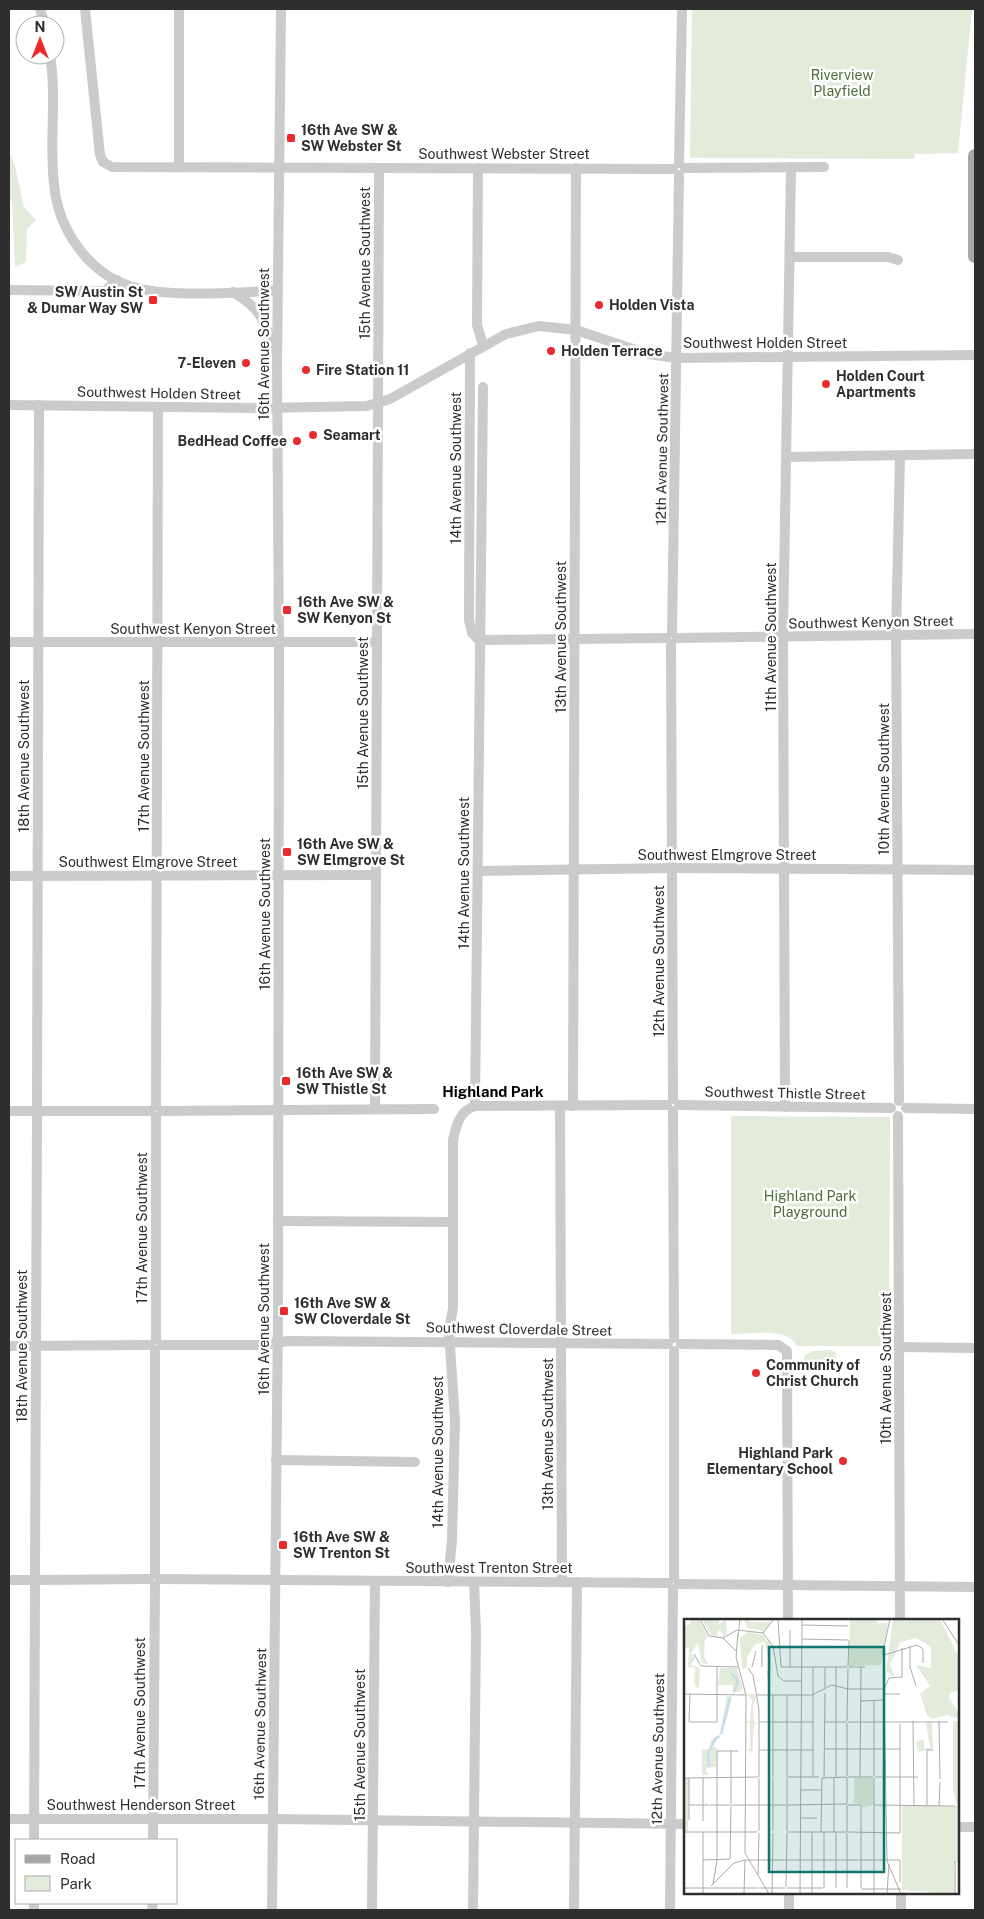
<svg xmlns="http://www.w3.org/2000/svg" width="984" height="1919" font-family="'Public Sans',sans-serif">
<rect width="100%" height="100%" fill="#fff"/>
<g fill="#e3ecdb">
<path d="M 692,9 L 972,9 L 958,153 L 915,154 L 914,159 L 690,158 Z"/>
<path d="M 9,151 L 15,166 L 24,207 L 36,220 L 27,229 L 26,262 L 15,267 L 12,202 L 9,198 Z"/>
<path d="M 731,1116 L 890,1117 L 889,1346 L 797,1346 C 789,1327 749,1334 731,1334 Z"/>
<path d="M 828,1350 L 836,1352 L 837,1370 L 808,1371 L 803,1364 L 805,1355 L 813,1351 Z"/>
</g>
<g fill="none" stroke-linecap="round" stroke-linejoin="round">
<g stroke="#cbcbcb" stroke-width="10">
<path d="M 40,9 L 45,25"/>
<path d="M 85,9 L 100,155 L 103,162 L 112,167 L 673,169"/>
<path d="M 50,55 C 57,98 49,141 54,184 C 58,229 88,274 133,287 C 170,298 237,292 277,291"/>
<path d="M 679,163 L 682,9"/>
<path d="M 179,167 L 179,9"/>
<path d="M 478,168 L 477,325 L 483,345"/>
<path d="M 685,168 L 824,167"/>
<path d="M 791,257 L 888,257 L 898,260"/>
<path d="M 9,290 L 105,291 L 117,280"/>
<path d="M 233,292 C 260,308 265,320 273,349"/>
<path d="M 470,353 L 469,620 L 472,633 L 479,640"/>
<path d="M 9,405 L 261,408 L 367,406 L 390,399 L 506,334 L 539,326 L 576,330 L 648,354 L 677,358 L 975,355"/>
<path d="M 787,457 L 975,454"/>
<path d="M 672,633 L 679,175"/>
<path d="M 677,638 L 975,634"/>
<path d="M 479,640 L 666,638"/>
<path d="M 9,642 L 377,642"/>
<path d="M 671,644 L 673,1099"/>
<path d="M 478,871 L 673,868 L 975,870"/>
<path d="M 9,876 L 376,875"/>
<path d="M 899,1101 L 896,635 L 900,456"/>
<path d="M 679,1105 L 891,1108"/>
<path d="M 37,1106 L 39,405"/>
<path d="M 156,1106 L 158,407"/>
<path d="M 475,1106 L 483,387"/>
<path d="M 560,1106 L 562,1582"/>
<path d="M 573,1106 L 576,168"/>
<path d="M 785,1107 L 783,636 L 791,167"/>
<path d="M 906,1108 L 975,1109"/>
<path d="M 375,1109 L 379,168"/>
<path d="M 9,1111 L 31,1111"/>
<path d="M 42,1111 L 151,1111"/>
<path d="M 162,1111 L 434,1109"/>
<path d="M 673,1111 L 674,1338"/>
<path d="M 898,1116 L 900,1620"/>
<path d="M 278,1221 L 451,1222"/>
<path d="M 156,1339 L 156,1117"/>
<path d="M 681,1344 L 778,1345 L 787,1351 L 788,1620"/>
<path d="M 161,1345 L 263,1345 L 288,1341 L 668,1344"/>
<path d="M 9,1346 L 150,1345"/>
<path d="M 900,1347 L 975,1348"/>
<path d="M 674,1351 L 674,1578"/>
<path d="M 276,1460 L 415,1462"/>
<path d="M 155,1574 L 155,1350"/>
<path d="M 35,1575 L 37,1116"/>
<path d="M 160,1579 L 668,1583"/>
<path d="M 9,1580 L 30,1580"/>
<path d="M 41,1580 L 149,1579"/>
<path d="M 448,1582 L 452,1540 L 455,1421 L 449,1331 L 453,1308 L 453,1140 C 456,1126 460,1110 475,1106 L 667,1105"/>
<path d="M 679,1584 L 975,1587"/>
<path d="M 9,1819 L 273,1819 L 685,1824"/>
<path d="M 958,1827 L 975,1827"/>
<path d="M 34,1840 L 35,1585"/>
<path d="M 153,1840 L 155,1585"/>
<path d="M 901,1893 L 901,1910"/>
<path d="M 34,1910 L 34,1903"/>
<path d="M 152,1910 L 153,1903"/>
<path d="M 272,1910 L 278,1311 L 279,650 L 277,364 L 281,9"/>
<path d="M 372,1910 L 375,1581"/>
<path d="M 473,1910 L 476,1631 L 474,1582"/>
<path d="M 574,1910 L 577,1582"/>
<path d="M 670,1910 L 673,1589"/>
<path d="M 789,1910 L 789,1893"/>
</g>
<path stroke="#a6a6a6" stroke-width="14" d="M 975,156 L 975,256"/>
</g>
<g fill="#eb2a2d" stroke="#fff" stroke-width="2">
<rect x="286" y="133" width="10" height="10" rx="2.5"/>
<rect x="148" y="295" width="10" height="10" rx="2.5"/>
<circle cx="599" cy="305" r="5"/>
<circle cx="551" cy="351" r="5"/>
<circle cx="246" cy="363" r="5"/>
<circle cx="306" cy="370" r="5"/>
<circle cx="826" cy="384" r="5"/>
<circle cx="313" cy="435" r="5"/>
<circle cx="297" cy="441" r="5"/>
<rect x="282" y="605" width="10" height="10" rx="2.5"/>
<rect x="282" y="847" width="10" height="10" rx="2.5"/>
<rect x="281" y="1076" width="10" height="10" rx="2.5"/>
<rect x="279" y="1306" width="10" height="10" rx="2.5"/>
<circle cx="756" cy="1373" r="5"/>
<circle cx="843" cy="1461" r="5"/>
<rect x="278" y="1540" width="10" height="10" rx="2.5"/>
</g>
<g text-anchor="middle" stroke-width="5" stroke-linejoin="round" paint-order="stroke">
<g font-size="14" fill="#4e6b3a" stroke="#fff">
<text x="842" y="80">Riverview<tspan x="842" dy="16">Playfield</tspan></text>
<text x="810" y="1201">Highland Park<tspan x="810" dy="16">Playground</tspan></text>
</g>
<g font-size="14" font-weight="bold" fill="#2e2e2e" stroke="#fff" text-anchor="start">
<text x="301" y="135">16th Ave SW &amp;<tspan x="301" dy="16">SW Webster St</tspan></text>
<text x="143" y="297" text-anchor="end">SW Austin St<tspan x="143" dy="16">&amp; Dumar Way SW</tspan></text>
<text x="609" y="310">Holden Vista</text>
<text x="561" y="356">Holden Terrace</text>
<text x="236" y="368" text-anchor="end">7-Eleven</text>
<text x="316" y="375">Fire Station 11</text>
<text x="836" y="381">Holden Court<tspan x="836" dy="16">Apartments</tspan></text>
<text x="323" y="440">Seamart</text>
<text x="287" y="446" text-anchor="end">BedHead Coffee</text>
<text x="297" y="607">16th Ave SW &amp;<tspan x="297" dy="16">SW Kenyon St</tspan></text>
<text x="297" y="849">16th Ave SW &amp;<tspan x="297" dy="16">SW Elmgrove St</tspan></text>
<text x="296" y="1078">16th Ave SW &amp;<tspan x="296" dy="16">SW Thistle St</tspan></text>
<text x="294" y="1308">16th Ave SW &amp;<tspan x="294" dy="16">SW Cloverdale St</tspan></text>
<text x="766" y="1370">Community of<tspan x="766" dy="16">Christ Church</tspan></text>
<text x="833" y="1458" text-anchor="end">Highland Park<tspan x="833" dy="16">Elementary School</tspan></text>
<text x="293" y="1542">16th Ave SW &amp;<tspan x="293" dy="16">SW Trenton St</tspan></text>
</g>
<g font-size="14" fill="#2e2e2e" stroke="#fff">
<text x="504" y="159">Southwest Webster Street</text>
<text transform="translate(365 263) rotate(-90)" y="5">15th Avenue Southwest</text>
<text x="765" y="348">Southwest Holden Street</text>
<text transform="translate(264 344) rotate(-90)" y="5">16th Avenue Southwest</text>
<text transform="translate(159 393) rotate(1)" y="5">Southwest Holden Street</text>
<text transform="translate(662 449) rotate(-89)" y="5">12th Avenue Southwest</text>
<text transform="translate(456 468) rotate(-90)" y="5">14th Avenue Southwest</text>
<text transform="translate(871 622) rotate(-1)" y="5">Southwest Kenyon Street</text>
<text x="193" y="634">Southwest Kenyon Street</text>
<text transform="translate(561 637) rotate(-90)" y="5">13th Avenue Southwest</text>
<text transform="translate(771 637) rotate(-90)" y="5">11th Avenue Southwest</text>
<text transform="translate(363 713) rotate(-90)" y="5">15th Avenue Southwest</text>
<text transform="translate(24 756) rotate(-90)" y="5">18th Avenue Southwest</text>
<text transform="translate(144 756) rotate(-90)" y="5">17th Avenue Southwest</text>
<text transform="translate(884 779) rotate(-90)" y="5">10th Avenue Southwest</text>
<text x="727" y="860">Southwest Elmgrove Street</text>
<text x="148" y="867">Southwest Elmgrove Street</text>
<text transform="translate(464 873) rotate(-90)" y="5">14th Avenue Southwest</text>
<text transform="translate(265 914) rotate(-90)" y="5">16th Avenue Southwest</text>
<text transform="translate(659 961) rotate(-90)" y="5">12th Avenue Southwest</text>
<text transform="translate(785 1093) rotate(1)" y="5">Southwest Thistle Street</text>
<text transform="translate(142 1228) rotate(-90)" y="5">17th Avenue Southwest</text>
<text transform="translate(264 1319) rotate(-90)" y="5">16th Avenue Southwest</text>
<text transform="translate(519 1329) rotate(1)" y="5">Southwest Cloverdale Street</text>
<text transform="translate(22 1346) rotate(-90)" y="5">18th Avenue Southwest</text>
<text transform="translate(886 1368) rotate(-90)" y="5">10th Avenue Southwest</text>
<text transform="translate(548 1434) rotate(-90)" y="5">13th Avenue Southwest</text>
<text transform="translate(438 1452) rotate(-90)" y="5">14th Avenue Southwest</text>
<text x="489" y="1573">Southwest Trenton Street</text>
<text transform="translate(140 1713) rotate(-90)" y="5">17th Avenue Southwest</text>
<text transform="translate(260 1724) rotate(-89)" y="5">16th Avenue Southwest</text>
<text transform="translate(360 1745) rotate(-90)" y="5">15th Avenue Southwest</text>
<text transform="translate(658 1749) rotate(-89)" y="5">12th Avenue Southwest</text>
<text x="141" y="1810">Southwest Henderson Street</text>
</g>
<g font-size="15" font-weight="bold" fill="#000" stroke="#fff">
<text x="493" y="1097">Highland Park</text>
</g>
</g>
<g transform="translate(684 1619)">
<rect width="275" height="275" fill="#fff"/>
<path d="M 5,0 L 15,0 L 24,18 L 21,21 L 20,38 L 24,45 L 18,44 L 14,24 L 7,34 L 11,39 L 7,46 L 16,49 L 15,71 L 10,64 L 11,49 L 4,48 L 5,29 L 0,28 L 0,8 L 7,4 ZM 18,0 L 35,0 L 35,5 L 42,0 L 43,15 L 39,18 L 38,13 L 34,11 L 33,18 L 27,16 ZM 60,0 L 68,3 L 87,3 L 80,12 L 63,9 ZM 166,0 L 193,0 L 193,4 L 204,4 L 197,46 L 165,47 ZM 209,0 L 256,0 L 275,38 L 275,71 L 266,74 L 265,79 L 275,94 L 275,100 L 263,96 L 248,100 L 243,96 L 236,75 L 246,67 L 232,46 L 247,49 L 247,29 L 243,25 L 232,19 L 217,23 L 206,45 L 211,58 L 203,53 L 201,60 ZM 64,13 L 80,16 L 82,22 L 86,22 L 88,59 L 81,23 L 71,25 L 63,38 L 63,48 L 58,51 L 56,19 ZM 36,49 L 53,49 L 59,71 L 49,74 L 49,66 L 34,66 ZM 63,75 L 71,75 L 72,78 L 69,87 L 70,103 L 74,105 L 70,105 L 68,137 L 67,132 L 63,132 L 66,129 L 66,105 L 62,102 L 66,102 L 68,81 ZM 43,77 L 48,77 L 42,102 L 29,128 L 33,129 L 32,148 L 22,149 L 24,156 L 18,156 L 18,130 L 26,130 L 27,121 L 36,115 ZM 269,102 L 275,102 L 275,242 L 270,245 L 271,275 L 218,271 L 218,187 L 273,187 L 269,171 ZM 242,104 L 248,104 L 249,130 L 235,133 L 232,124 L 236,121 L 240,121 L 240,129 L 246,129 ZM 0,159 L 5,159 L 4,212 L 0,212 ZM 170,159 L 189,159 L 189,186 L 179,189 L 177,185 L 170,184 Z" fill="#e3ecdb"/>
<path fill="none" stroke="#c7dced" stroke-width="2.5" d="M 47,54 L 54,62 L 50,73M 37,115 L 46,79M 25,147 L 24,134 L 31,120 L 36,117"/>
<path fill="none" stroke="#ababab" stroke-width="1" d="M 16,0 L 25,17 L 39,19 L 52,32M 94,0 L 97,48 L 163,48M 258,0 L 275,26M 118,6 L 164,7M 79,14 L 89,27 L 94,57 L 100,62 L 117,62M 54,15 L 52,38 L 62,76 L 61,234 L 85,275M 54,18 L 56,0M 39,19 L 53,11 L 79,14 L 90,0M 118,20 L 164,21M 226,27 L 226,48 L 232,67M 10,35 L 17,47 L 54,48M 200,36 L 233,26 L 239,30 L 239,44M 164,47 L 165,21M 68,48 L 72,32M 78,48 L 78,26M 106,48 L 106,11M 141,48 L 141,69M 165,48 L 181,48M 64,49 L 69,56 L 75,90 L 75,158M 84,52 L 85,76M 200,70 L 203,242 L 217,275M 200,70 L 205,59 L 218,58 L 218,29M 200,70 L 199,33 L 206,0M 0,75 L 62,76M 200,75 L 216,75M 73,76 L 128,76 L 148,66 L 164,70 L 200,70M 177,82 L 201,81M 163,102 L 164,49M 229,102 L 230,186M 255,102 L 256,160M 5,103 L 6,75M 6,103 L 33,103 L 33,48M 75,103 L 129,103M 141,103 L 163,103M 164,103 L 264,103M 163,104 L 163,157M 141,130 L 216,130M 75,131 L 129,131M 190,157 L 190,82M 89,158 L 89,76M 103,158 L 103,76M 104,158 L 135,158M 129,158 L 129,48M 140,158 L 141,74M 150,158 L 150,213M 152,158 L 152,48M 163,158 L 163,185M 164,158 L 189,158M 176,158 L 177,48M 191,158 L 234,158M 0,159 L 74,158M 190,159 L 190,275M 117,171 L 137,171M 47,185 L 47,131M 103,185 L 103,159M 5,186 L 25,186M 26,186 L 46,186M 48,186 L 102,186M 103,186 L 163,185M 163,186 L 163,213M 164,186 L 177,186 L 177,269M 190,186 L 271,187M 243,186 L 243,131 L 249,131M 255,187 L 256,163M 117,199 L 133,199M 5,201 L 5,159M 19,202 L 19,158M 75,212 L 75,159M 89,212 L 89,159M 103,212 L 103,186M 0,213 L 74,213M 103,213 L 163,213M 137,213 L 138,159 L 163,158M 164,213 L 216,214 L 216,105M 19,241 L 46,240 L 47,186M 271,242 L 271,275M 74,256 L 75,214M 29,265 L 33,241 L 33,132 L 54,132M 27,267 L 50,244 L 61,241 L 216,241 L 216,263M 102,268 L 103,214M 0,269 L 74,269M 75,269 L 101,269M 103,269 L 139,269M 140,269 L 140,213M 152,269 L 152,213M 163,269 L 163,214M 177,270 L 217,270M 19,275 L 19,213M 60,275 L 61,241M 88,275 L 89,214M 116,275 L 118,0M 128,275 L 128,213M 203,275 L 205,245"/>
<path fill="#0f766e" fill-opacity="0.15" stroke="#0f766e" stroke-width="2.5" d="M 85,28 L 200,28 L 200,253 L 85,253 Z"/>
<rect width="275" height="275" fill="none" stroke="#2e2e2e" stroke-width="2.5"/>
</g>
<rect width="984" height="1919" fill="none" stroke="#2e2e2e" stroke-width="20"/>
<rect x="15" y="1839" width="162" height="65" fill="#ffffff" stroke="#ababab"/>
<rect x="25" y="1855" width="25" height="8" fill="#a6a6a6" stroke="#ababab"/>
<text x="60" y="1864" font-size="15" fill="#2e2e2e">Road</text>
<rect x="25" y="1876" width="25" height="15" fill="#e3ecdb" stroke="#ababab"/>
<text x="60" y="1889" font-size="15" fill="#2e2e2e">Park</text>
<g transform="translate(40 40)"><circle r="24" fill="#ffffff" stroke="#ababab"/>
<path d="M0-4L9 19L0 12L-9 19Z" fill="#eb2a2d"/>
<text y="-8" font-size="14" font-weight="bold" text-anchor="middle" fill="#2e2e2e">N</text>
</g>
</svg>
